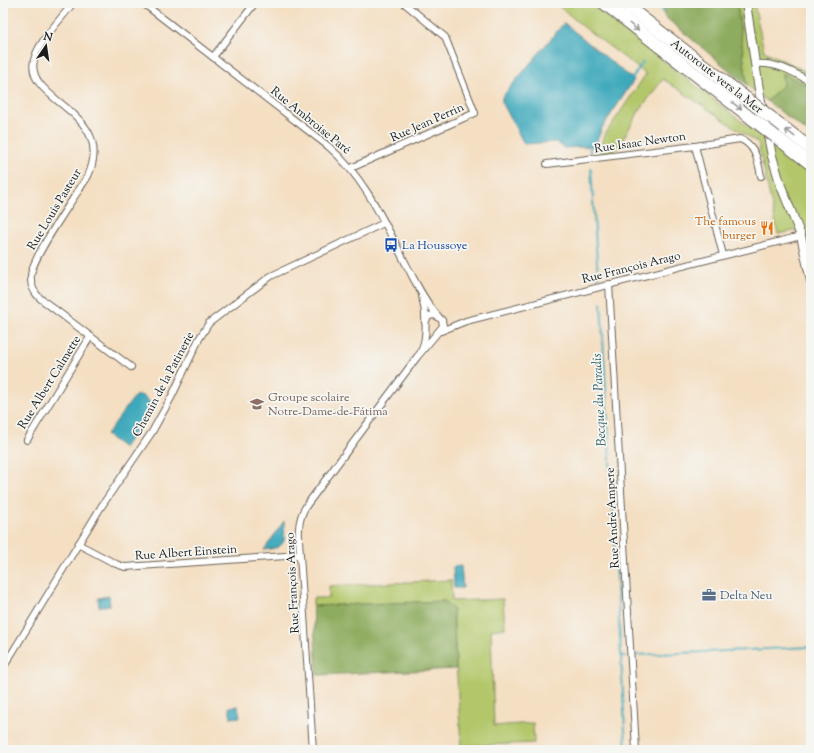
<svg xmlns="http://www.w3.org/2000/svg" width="814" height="753" font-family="'Sorts Mill Goudy',serif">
<rect width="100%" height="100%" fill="#f6f6f2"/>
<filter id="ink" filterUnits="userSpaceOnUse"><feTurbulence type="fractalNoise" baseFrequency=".025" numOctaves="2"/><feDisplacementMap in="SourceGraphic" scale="8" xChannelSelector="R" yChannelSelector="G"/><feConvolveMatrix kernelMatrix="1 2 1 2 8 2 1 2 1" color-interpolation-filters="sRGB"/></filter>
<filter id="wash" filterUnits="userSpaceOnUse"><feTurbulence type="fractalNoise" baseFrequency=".012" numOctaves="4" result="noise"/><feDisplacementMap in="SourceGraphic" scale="16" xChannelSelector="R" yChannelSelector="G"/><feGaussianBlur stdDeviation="0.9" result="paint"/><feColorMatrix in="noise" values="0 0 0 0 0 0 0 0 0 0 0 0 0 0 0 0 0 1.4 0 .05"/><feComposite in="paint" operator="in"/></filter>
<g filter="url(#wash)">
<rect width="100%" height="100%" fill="#f4dfc3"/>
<g fill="#b3c76b" stroke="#687244">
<path d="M 555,3 L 589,3 L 811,175 L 811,256 L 804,229 L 778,234 L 758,143 L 663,79 L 639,111 L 617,150 L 601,152 L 604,136 L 646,74 L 585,28 Z"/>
<path d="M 737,3 L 754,3 L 764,51 L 811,74 L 811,87 L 782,73 L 783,86 L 767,101 L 747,85 Z"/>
<path d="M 451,580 L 452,601 L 503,599 L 505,628 L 491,630 L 494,726 L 533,723 L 534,743 L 461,746 L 453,609 L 445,601 L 313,606 L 313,598 L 329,598 L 329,586 Z"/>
</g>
<g fill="#8eac5f" stroke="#55643e">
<path d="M 666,3 L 737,3 L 747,85 L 664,16 L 664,6 Z"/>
<path d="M 782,73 L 811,87 L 811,135 L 767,101 L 783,86 Z"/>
<path d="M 445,601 L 453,609 L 456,669 L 317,675 L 313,606 Z"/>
</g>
<g fill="#3ca9bb" stroke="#2c626c">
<path d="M 564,23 L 634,80 L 602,128 L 595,146 L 564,148 L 556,142 L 524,144 L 502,102 L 502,97 Z"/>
<path d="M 139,395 L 143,396 L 151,403 L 146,408 L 148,411 L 124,448 L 106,435 L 135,396 Z"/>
<path d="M 284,521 C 285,543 287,547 264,550 Z"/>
<path d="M 461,566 L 463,588 L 454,588 L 453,567 Z"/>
<path d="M 109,596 L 110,605 L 99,607 L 98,598 Z"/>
<path d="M 238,706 L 240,717 L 231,718 L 229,707 Z"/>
</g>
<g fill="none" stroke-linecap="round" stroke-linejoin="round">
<g stroke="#3ca9bb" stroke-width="2">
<path d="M 662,12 L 669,3"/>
<path d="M 631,80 L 643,62"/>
<path d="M 590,154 L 590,145"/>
<path d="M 591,169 L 598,278"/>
<path d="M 601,303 L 612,496"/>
<path d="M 613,506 L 621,656 L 625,656"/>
<path d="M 637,655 L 811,647"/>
<path d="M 621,656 L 626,750"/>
</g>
</g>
</g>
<g filter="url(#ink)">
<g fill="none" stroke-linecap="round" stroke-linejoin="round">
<defs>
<g id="minor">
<path d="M 73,3 C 62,18 38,42 34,60 C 24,102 117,111 88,176 C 76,195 32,257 31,275 C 30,285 34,293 41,299 L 131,367"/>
<path d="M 143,3 L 328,146 C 366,179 385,224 407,266 C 416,283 425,302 438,316"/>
<path d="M 213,57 L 255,3"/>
<path d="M 755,64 C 777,62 793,72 811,82"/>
<path d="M 695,146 L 740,139 C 756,145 758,162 761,176"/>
<path d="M 547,164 L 695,146 L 723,255"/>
<path d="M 351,168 L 475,113 L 445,37 L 404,3"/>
<path d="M 609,284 L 636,750"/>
<path d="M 441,331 L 466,321 L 801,236"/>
<path d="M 421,351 C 428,337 426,312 422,296"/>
<path d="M 27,440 L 90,337"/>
<path d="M 78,544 L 116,564 L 125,567 L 300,555"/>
<path d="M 3,668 L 101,507 L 152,432 L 172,396 L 199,339 L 209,323 L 271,276 L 384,223"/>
<path d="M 313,750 L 300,555 C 299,538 296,522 306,506 L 417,357 L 443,326 L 442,320 L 435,315 L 429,316 L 425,322"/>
</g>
<path id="tertiary" d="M 746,3 L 760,96 L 772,156 L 781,186 L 801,236 L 811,281"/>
<g id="motorway">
<path d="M 604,3 L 754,120"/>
<path d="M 623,3 L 747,99"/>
<path d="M 770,117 L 811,149"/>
<path d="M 776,137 L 811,164"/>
</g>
</defs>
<use href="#minor" stroke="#686056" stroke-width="8"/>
<use href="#tertiary" stroke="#686056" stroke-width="10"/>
<use href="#motorway" stroke="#686056" stroke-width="14"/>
<use href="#minor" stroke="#fff" stroke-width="6"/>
<use href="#tertiary" stroke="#fff" stroke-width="8"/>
<use href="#motorway" stroke="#fff" stroke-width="12"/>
<defs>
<g id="motorway-bridge">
<path d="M 747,99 L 770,117"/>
<path d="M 754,120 L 776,137"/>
</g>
</defs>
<use href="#motorway-bridge" stroke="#686056" stroke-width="14" stroke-linecap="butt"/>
<use href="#motorway-bridge" stroke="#fff" stroke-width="12"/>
</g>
<defs><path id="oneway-shaft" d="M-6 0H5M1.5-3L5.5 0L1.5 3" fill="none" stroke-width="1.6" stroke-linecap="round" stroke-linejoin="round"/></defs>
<g stroke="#999">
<use href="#oneway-shaft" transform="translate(634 27) rotate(38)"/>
<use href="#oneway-shaft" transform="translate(737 106) rotate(38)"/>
<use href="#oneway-shaft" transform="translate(790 133) rotate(-142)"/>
</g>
</g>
<defs>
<symbol id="restaurant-bare" viewBox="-9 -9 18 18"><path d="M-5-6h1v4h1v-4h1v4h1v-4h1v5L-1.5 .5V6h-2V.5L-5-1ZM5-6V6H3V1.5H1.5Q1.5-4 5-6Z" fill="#e8710a" stroke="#f6f6f2" stroke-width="2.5" paint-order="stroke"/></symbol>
<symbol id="bus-bare" viewBox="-9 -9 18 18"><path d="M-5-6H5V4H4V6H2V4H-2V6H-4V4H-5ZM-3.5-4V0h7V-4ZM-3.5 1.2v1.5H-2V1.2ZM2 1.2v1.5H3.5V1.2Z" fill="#1a4fb4" stroke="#f6f6f2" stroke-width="2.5" paint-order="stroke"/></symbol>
<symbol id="school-bare" viewBox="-9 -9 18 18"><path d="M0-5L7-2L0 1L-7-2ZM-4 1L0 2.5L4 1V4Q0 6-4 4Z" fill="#8d6e63" stroke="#f6f6f2" stroke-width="2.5" paint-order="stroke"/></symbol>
<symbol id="office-bare" viewBox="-9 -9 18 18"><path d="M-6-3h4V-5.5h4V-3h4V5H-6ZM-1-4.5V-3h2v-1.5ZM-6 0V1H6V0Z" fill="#5c6f8a" stroke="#f6f6f2" stroke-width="2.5" paint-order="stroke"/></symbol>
</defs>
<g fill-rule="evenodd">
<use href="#restaurant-bare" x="757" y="218" width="20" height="20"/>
<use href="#bus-bare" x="381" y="235" width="20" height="20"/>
<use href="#school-bare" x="247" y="394" width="20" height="20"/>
<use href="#office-bare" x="699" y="585" width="20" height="20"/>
</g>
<g text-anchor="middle" stroke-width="3.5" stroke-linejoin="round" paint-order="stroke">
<g font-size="12" fill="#1c1c1c" stroke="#f6f6f2">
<text transform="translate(717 76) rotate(38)" y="4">Autoroute vers la Mer</text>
<text transform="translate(311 120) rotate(39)" y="4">Rue Ambroise Paré</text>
<text transform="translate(427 122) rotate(-24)" y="4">Rue Jean Perrin</text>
<text transform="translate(640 142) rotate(-8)" y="4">Rue Isaac Newton</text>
<text transform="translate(54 209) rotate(-59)" y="4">Rue Louis Pasteur</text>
<text transform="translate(631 267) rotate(-14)" y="4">Rue François Arago</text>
<text transform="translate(49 382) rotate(-58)" y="4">Rue Albert Calmette</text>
<text transform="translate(163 384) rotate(-62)" y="4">Chemin de la Patinerie</text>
<text transform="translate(612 518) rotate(-93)" y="4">Rue André Ampere</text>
<text transform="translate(186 552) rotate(-4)" y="4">Rue Albert Einstein</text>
<text transform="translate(292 583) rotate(-93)" y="4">Rue François Arago</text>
</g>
<g font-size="12" fill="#c56008" stroke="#f6f6f2" text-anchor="end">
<text x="756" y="225">The famous<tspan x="756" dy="14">burger</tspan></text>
</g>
<g font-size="12" fill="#164399" stroke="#f6f6f2" text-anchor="start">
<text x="402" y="249">La Houssoye</text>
</g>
<g font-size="12" fill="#785e54" stroke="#f6f6f2" text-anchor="start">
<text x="268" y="401">Groupe scolaire<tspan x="268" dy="14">Notre-Dame-de-Fátima</tspan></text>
</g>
<g font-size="12" fill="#4e5e75" stroke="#f6f6f2" text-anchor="start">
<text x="720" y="599">Delta Neu</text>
</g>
<g font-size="13" font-style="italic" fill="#2a5b64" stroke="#f6f6f2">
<text transform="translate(598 400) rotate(-93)" y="5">Becque du Paradis</text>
</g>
</g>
<rect width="814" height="753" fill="none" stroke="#f6f6f2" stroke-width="16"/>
<g transform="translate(46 46) rotate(13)" stroke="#f6f6f2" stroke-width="3" paint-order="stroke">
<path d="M0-3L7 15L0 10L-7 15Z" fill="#1c1c1c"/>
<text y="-6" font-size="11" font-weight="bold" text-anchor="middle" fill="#1c1c1c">N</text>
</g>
</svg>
